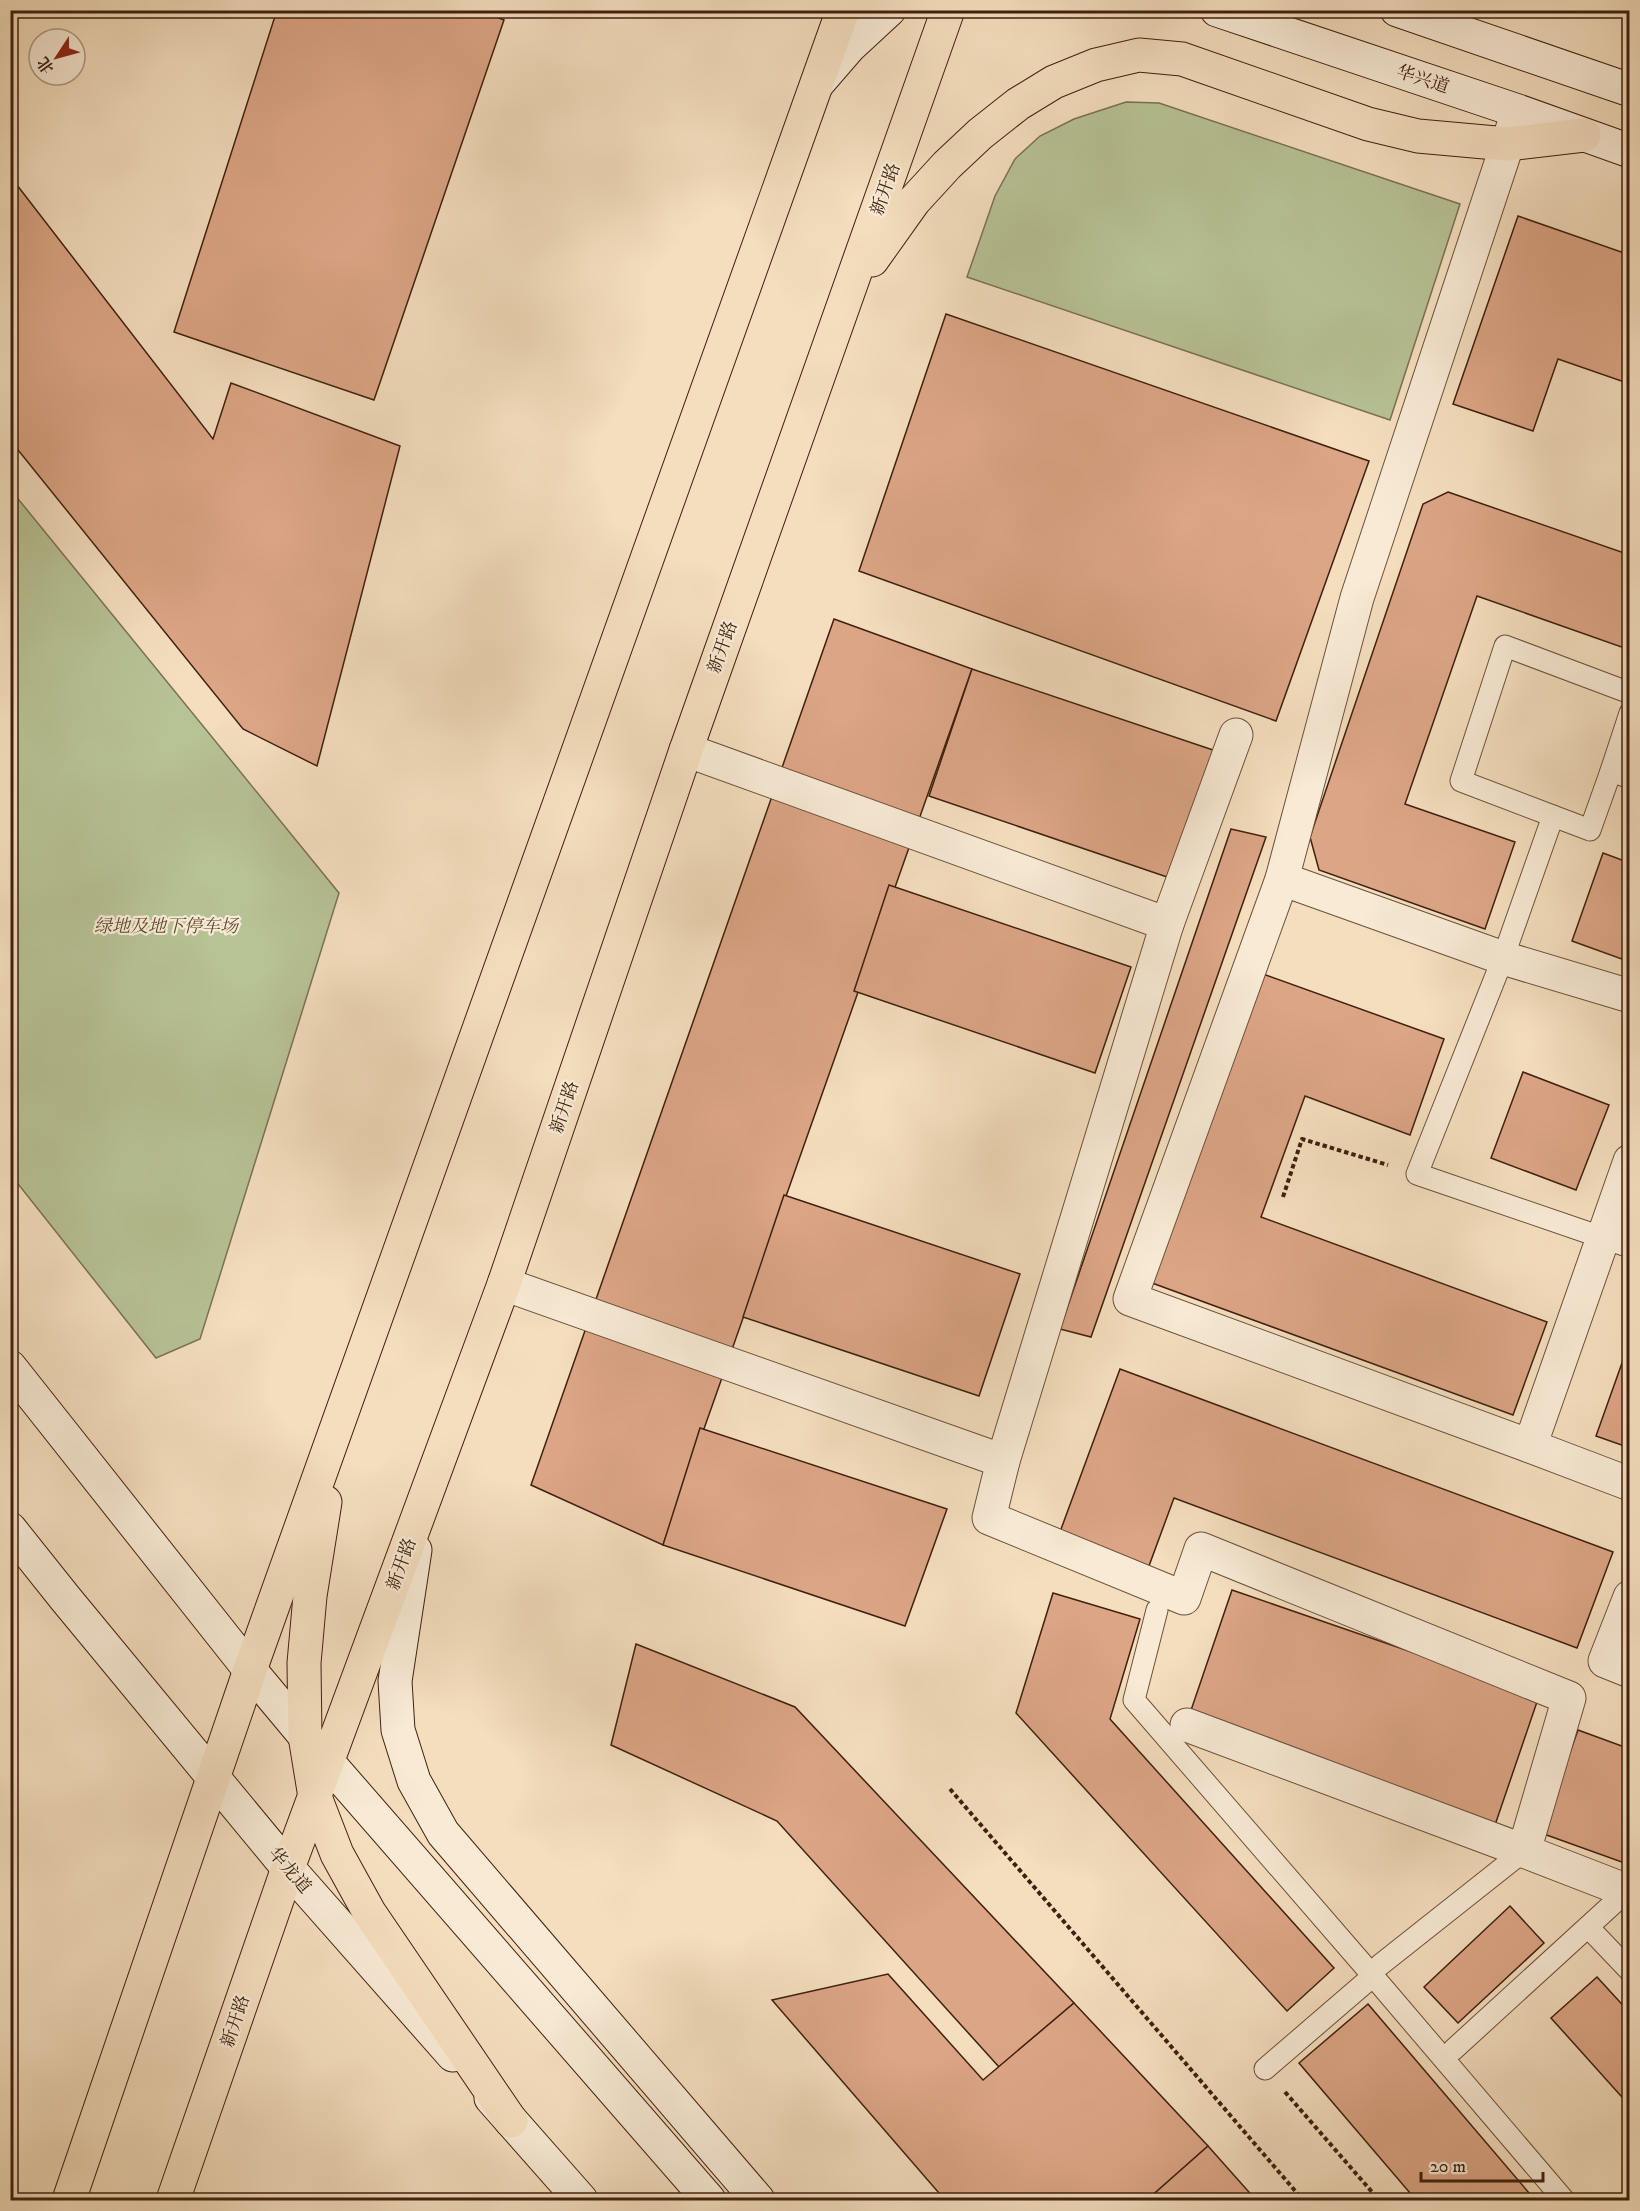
<svg xmlns="http://www.w3.org/2000/svg" width="1640" height="2211" font-family="'IM FELL DW Pica','Noto Serif SC',serif">
<rect width="100%" height="100%" fill="#f4debe"/>
<filter id="stains"><feTurbulence type="fractalNoise" baseFrequency=".00333" numOctaves="4"/><feColorMatrix values="0 0 0 0 .2 0 0 0 0 .09 0 0 0 0 .02 0 0 0 .5 -.17"/></filter>
<radialGradient id="worn" r=".72"><stop offset=".6" stop-color="#630" stop-opacity="0"/><stop offset="1" stop-color="#630" stop-opacity=".3"/></radialGradient>
<g fill="#b7c295" stroke="#7b7152" stroke-width="1.5">
<path d="M 1126,102 L 1159,103 L 1460,204 L 1390,420 L 967,277 L 995,196 L 1015,159 L 1040,136 L 1074,119 Z"/>
<path d="M 10,489 L 339,893 L 200,1339 L 156,1358 L 11,1175 Z"/>
</g>
<g fill="#dca586" stroke="#3f200e" stroke-width="1.5">
<path d="M 277,10 L 479,10 L 504,20 L 374,400 L 174,332 Z"/>
<path d="M 10,176 L 213,439 L 231,383 L 400,446 L 317,766 L 243,729 L 10,440 Z"/>
<path d="M 1518,216 L 1630,255 L 1630,384 L 1558,359 L 1533,431 L 1453,404 Z"/>
<path d="M 946,314 L 1369,461 L 1276,721 L 859,571 Z"/>
<path d="M 1448,492 L 1630,555 L 1630,650 L 1477,596 L 1405,804 L 1515,842 L 1485,929 L 1319,870 L 1310,837 L 1423,504 Z"/>
<path d="M 834,619 L 972,669 L 663,1545 L 531,1485 Z"/>
<path d="M 972,669 L 1216,751 L 1173,879 L 929,796 Z"/>
<path d="M 1231,829 L 1266,837 L 1091,1337 L 1060,1329 Z"/>
<path d="M 1603,853 L 1630,863 L 1630,962 L 1572,941 Z"/>
<path d="M 889,885 L 1131,967 L 1095,1073 L 854,991 Z"/>
<path d="M 1263,974 L 1444,1039 L 1410,1135 L 1305,1096 L 1261,1217 L 1547,1322 L 1513,1415 L 1152,1283 Z"/>
<path d="M 1523,1072 L 1609,1105 L 1576,1190 L 1491,1158 Z"/>
<path d="M 784,1195 L 1020,1274 L 979,1396 L 743,1317 Z"/>
<path d="M 1627,1349 L 1630,1350 L 1630,1448 L 1596,1436 Z"/>
<path d="M 1120,1369 L 1613,1552 L 1577,1648 L 1174,1498 L 1146,1574 L 1057,1540 Z"/>
<path d="M 700,1428 L 947,1509 L 905,1626 L 663,1545 Z"/>
<path d="M 1232,1590 L 1539,1696 L 1495,1825 L 1188,1719 Z"/>
<path d="M 1053,1593 L 1140,1619 L 1110,1719 L 1334,1968 L 1287,2011 L 1016,1713 Z"/>
<path d="M 636,1644 L 795,1707 L 1074,2003 L 999,2067 L 777,1821 L 611,1745 Z"/>
<path d="M 1578,1730 L 1630,1749 L 1630,1865 L 1541,1833 Z"/>
<path d="M 1510,1906 L 1544,1943 L 1458,2023 L 1424,1987 Z"/>
<path d="M 888,1974 L 983,2080 L 1074,2003 L 1208,2146 L 1147,2200 L 945,2200 L 772,2000 Z"/>
<path d="M 1597,1977 L 1630,2013 L 1630,2106 L 1551,2018 Z"/>
<path d="M 1368,2004 L 1535,2200 L 1416,2200 L 1299,2063 Z"/>
<path d="M 1208,2146 L 1256,2200 L 1147,2200 Z"/>
</g>
<g fill="none" stroke-linecap="round" stroke-linejoin="round">
<defs>
<g id="service">
<path d="M 1611,771 L 1630,713"/>
<path d="M 1630,778 L 1611,771 L 1590,830 L 1553,816 L 1503,958 L 1417,1174 L 1630,1247"/>
<path d="M 1553,816 L 1461,781 L 1505,646 L 1630,693"/>
<path d="M 1157,1610 L 1134,1700 L 1373,1976"/>
<path d="M 1588,1927 L 1630,1971"/>
<path d="M 1380,1965 L 1524,1851"/>
<path d="M 1453,2050 L 1627,1891"/>
<path d="M 1265,2069 L 1373,1976 L 1564,2200"/>
</g>
<g id="minor">
<path d="M 1516,118 L 1357,598 L 1282,879 L 1130,1299 L 1530,1446"/>
<path d="M 686,750 L 1167,924 L 1003,1461 L 989,1518 L 1184,1598 L 1201,1549 L 1569,1698 L 1524,1851 L 1630,1892"/>
<path d="M 1282,879 L 1503,958 L 1630,996"/>
<path d="M 1167,924 L 1236,735"/>
<path d="M 1630,1161 L 1530,1446 L 1630,1484"/>
<path d="M 504,1284 L 1003,1461"/>
<path d="M 1630,1597 L 1605,1661 L 1630,1671"/>
<path d="M 1187,1725 L 1524,1851"/>
</g>
<g id="secondary">
<path d="M 1217,10 L 1518,111 L 1630,151"/>
<path d="M 1397,10 L 1630,90"/>
<path d="M 817,84 L 849,47 L 889,10"/>
<path d="M 10,1367 L 250,1670 L 305,1736 L 709,2200"/>
<path d="M 10,1529 L 65,1598 L 288,1868 L 453,2055"/>
<path d="M 415,1550 L 395,1681 L 398,1730 L 414,1781 L 443,1833 L 758,2200"/>
<path d="M 491,2098 L 581,2200"/>
</g>
<g id="primary">
<path d="M 872,260 L 914,201 L 947,165 L 980,134 L 1018,104 L 1054,82 L 1096,65 L 1139,55 L 1182,59 L 1368,124 L 1418,136 L 1507,144 L 1584,135"/>
<path d="M 325,1502 L 310,1596 L 304,1663 L 305,1736 L 315,1797 L 337,1854 L 369,1912 L 511,2121"/>
<path d="M 69,2200 L 250,1670 L 843,10"/>
<path d="M 173,2200 L 288,1868 L 504,1284 L 686,750 L 948,10"/>
</g>
</defs>
<use href="#service" stroke="#6c503a" stroke-width="23"/>
<use href="#minor" stroke="#6c503a" stroke-width="35"/>
<use href="#secondary" stroke="#3f200e" stroke-width="35"/>
<use href="#primary" stroke="#3f200e" stroke-width="35"/>
<g stroke="#3f200e" stroke-width="4" stroke-dasharray="4.5 3" stroke-linecap="butt">
<path d="M 1283,1197 L 1302,1139 L 1388,1165"/>
<path d="M 950,1789 L 1303,2200"/>
<path d="M 1285,2092 L 1379,2200"/>
</g>
<use href="#service" stroke="#f8ead5" stroke-width="21"/>
<use href="#minor" stroke="#f8ead5" stroke-width="33"/>
<use href="#secondary" stroke="#f8ead5" stroke-width="33"/>
<use href="#primary" stroke="#f4debe" stroke-width="33"/>
</g>
<g text-anchor="middle" stroke-width="4.5" stroke-linejoin="round" paint-order="stroke">
<g font-size="18" fill="#3f200e" stroke="#f8ead5">
<text transform="translate(1423 79) rotate(18)" y="6">华兴道</text>
<text transform="translate(885 189) rotate(-70)" y="6">新开路</text>
<text transform="translate(722 647) rotate(-70)" y="6">新开路</text>
<text transform="translate(564 1107) rotate(-71)" y="6">新开路</text>
<text transform="translate(401 1564) rotate(-70)" y="6">新开路</text>
<text transform="translate(290 1870) rotate(49)" y="6">华龙道</text>
<text transform="translate(235 2021) rotate(-71)" y="6">新开路</text>
</g>
<g font-size="18" font-style="italic" fill="#5d4830" stroke="#f8ead5">
<text x="166" y="932">绿地及地下停车场</text>
</g>
</g>
<rect width="1640" height="2211" fill="none" stroke="#f4debe" stroke-width="36"/>
<rect x="12" y="12" width="1616" height="2187" fill="none" stroke="#3f200e" stroke-width="3"/>
<rect x="18" y="18" width="1604" height="2175" fill="none" stroke="#3f200e" stroke-width="1.5"/>
<g transform="translate(57 57) rotate(234)"><circle r="28" fill="#f8ead5" stroke="#ae9985" stroke-width="1.5"/>
<path d="M0-4.5L10 22L0 15L-10 22Z" fill="#8f2418"/>
<text y="-9" font-size="16" font-weight="bold" text-anchor="middle" fill="#3f200e">北</text>
</g>
<path d="M1421 2172v9h122v-9" fill="none" stroke="#3f200e" stroke-width="3"/>
<text x="1430" y="2172" font-size="18" fill="#3f200e" stroke="#f8ead5" stroke-width="4.5" paint-order="stroke">20 m</text>
<rect width="100%" height="100%" filter="url(#stains)"/>
<rect width="100%" height="100%" fill="url(#worn)"/>
</svg>
